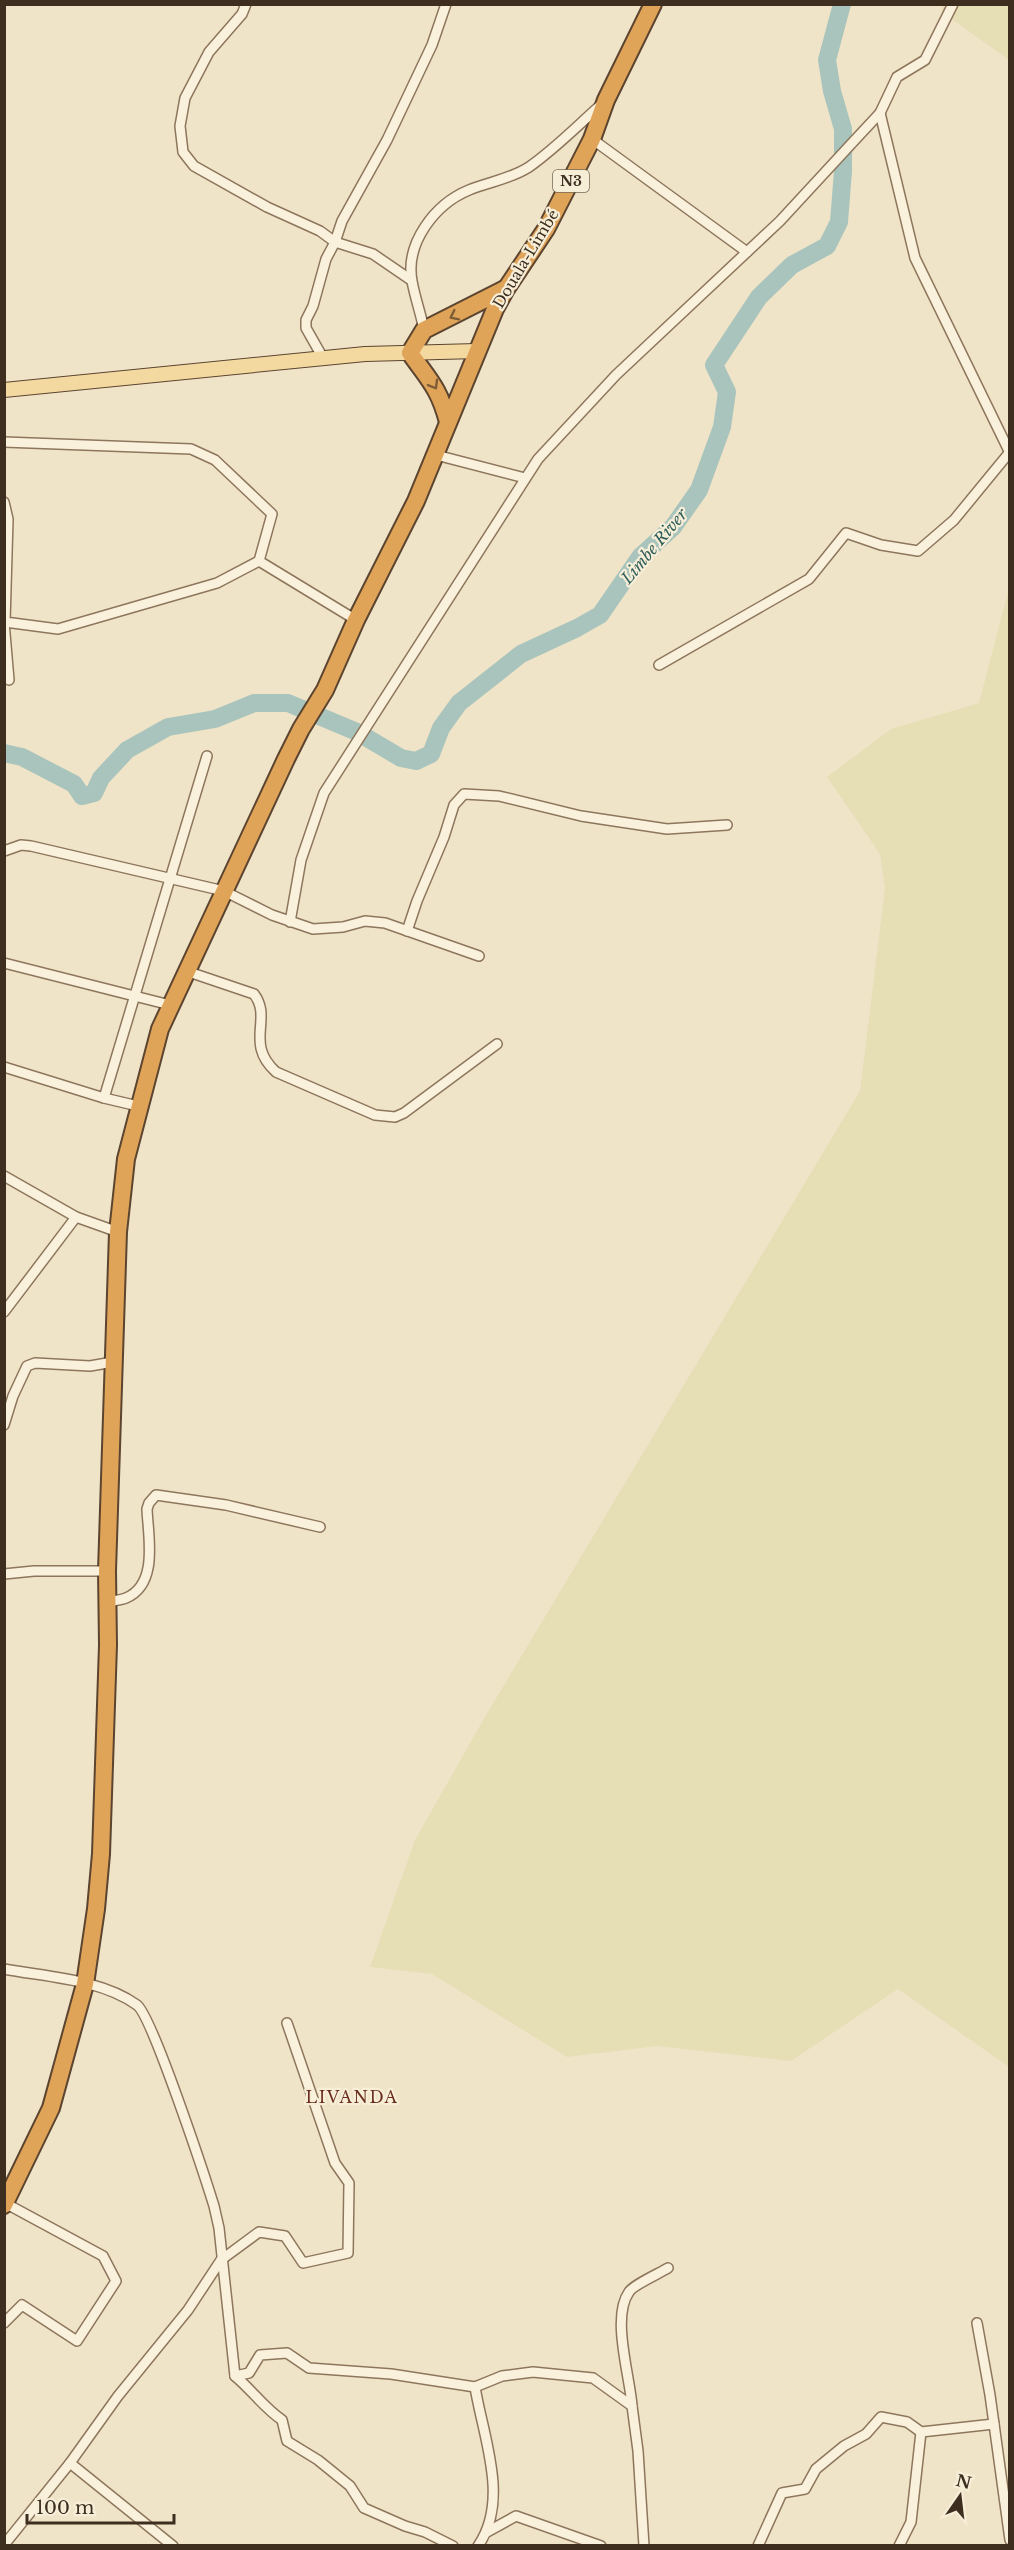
<svg xmlns="http://www.w3.org/2000/svg" width="1014" height="2550" font-family="'Libre Baskerville',serif">
<rect width="100%" height="100%" fill="#f0e4c8"/>
<g fill="#e6deb5">
<path d="M 943,5 L 1009,5 L 1009,60 L 941,11 Z"/>
<path d="M 1009,588 L 1009,2067 L 898,1989 L 791,2061 L 657,2046 L 567,2057 L 432,1974 L 370,1967 L 415,1840 L 486,1715 L 860,1091 L 885,888 L 880,854 L 827,777 L 891,729 L 979,703 Z"/>
</g>
<g fill="none" stroke-linecap="round" stroke-linejoin="round">
<path stroke="#a9c4bc" stroke-width="18" d="M 4,753 L 22,757 L 74,784 L 82,796 L 94,793 L 101,778 L 127,750 L 168,727 L 215,719 L 254,703 L 288,703 L 357,732 L 401,758 L 416,761 L 431,754 L 441,728 L 459,703 L 521,654 L 577,628 L 600,615 L 640,557 L 673,527 L 699,490 L 722,427 L 727,392 L 714,365 L 759,297 L 792,265 L 827,246 L 839,222 L 843,171 L 843,129 L 832,91 L 827,60 L 842,4"/>
<defs>
<g id="street">
<path d="M 246,4 L 242,14 L 209,52 L 185,98 L 180,126 L 183,152 L 194,166 L 267,207 L 320,231 L 335,242 L 373,254 L 411,280"/>
<path d="M 880,113 L 915,258 L 1010,453"/>
<path d="M 592,139 L 747,252"/>
<path d="M 424,330 C 421,314 415,298 412,281 C 405,243 435,204 469,190 C 488,182 511,179 529,167 C 555,149 578,125 602,104"/>
<path d="M 323,358 L 306,328 L 306,320 L 313,306 L 326,259 L 335,242 L 342,221 L 387,140 L 432,45 L 446,4"/>
<path d="M 4,442 L 191,449 L 215,460 L 272,514 L 259,561 L 356,620"/>
<path d="M 436,455 L 525,478"/>
<path d="M 4,502 L 8,519 L 5,622 L 58,629 L 217,583 L 259,561"/>
<path d="M 4,622 L 9,680"/>
<path d="M 659,665 L 809,579 L 846,533 L 881,545 L 918,551 L 954,520 L 1009,453"/>
<path d="M 4,851 L 21,845 L 31,846 L 224,891 L 272,915 L 313,929 L 343,927 L 365,921 L 385,923 L 479,956"/>
<path d="M 290,922 L 301,860 L 324,793 L 538,459 L 616,375 L 780,221 L 853,142 L 880,113 L 897,77 L 925,60 L 953,4"/>
<path d="M 407,931 L 417,901 L 444,837 L 454,805 L 464,794 L 499,796 L 581,816 L 667,829 L 727,825"/>
<path d="M 4,963 L 170,1005"/>
<path d="M 186,971 L 254,994 C 273,1019 244,1043 276,1072 L 375,1115 L 395,1117 L 404,1113 L 497,1044"/>
<path d="M 4,1067 L 104,1098"/>
<path d="M 138,1106 L 104,1098 L 207,756"/>
<path d="M 4,1176 L 76,1217 L 118,1232"/>
<path d="M 4,1312 L 76,1217"/>
<path d="M 4,1425 L 13,1396 L 27,1366 L 35,1363 L 90,1366 L 113,1362"/>
<path d="M 4,1574 L 34,1571 L 107,1571"/>
<path d="M 107,1602 C 113,1601 121,1600 126,1598 C 159,1584 148,1536 147,1509 L 149,1503 L 156,1495 L 226,1505 L 320,1527"/>
<path d="M 4,1969 C 47,1977 101,1979 137,2005 C 152,2016 205,2177 214,2206 L 219,2228 L 235,2376 C 252,2390 264,2408 282,2420 L 287,2441 L 318,2460 L 350,2486 L 364,2508 L 405,2526 L 425,2532 L 453,2546"/>
<path d="M 4,2323 L 22,2305 L 77,2341 L 116,2281 L 103,2256 L 5,2203"/>
<path d="M 977,2323 L 990,2395 L 1010,2540"/>
<path d="M 235,2376 L 249,2373 L 260,2355 L 287,2353 L 309,2368 L 391,2374 L 475,2387 L 502,2376 L 533,2372 L 593,2378 L 632,2406 L 638,2451 L 644,2546"/>
<path d="M 475,2387 C 483,2437 510,2500 478,2546"/>
<path d="M 632,2406 C 630,2376 611,2317 629,2292 C 633,2285 660,2273 668,2268"/>
<path d="M 70,2463 L 173,2546"/>
<path d="M 487,2532 L 516,2516 L 601,2546"/>
<path d="M 4,2545 L 70,2463 L 118,2396 L 188,2310 L 221,2260 L 259,2232 L 285,2236 L 303,2263 L 348,2253 L 349,2183 L 335,2163 L 287,2023"/>
<path d="M 758,2546 L 782,2493 L 805,2489 L 816,2469 L 844,2446 L 866,2434 L 881,2417 L 907,2422 L 921,2432 L 994,2424"/>
<path d="M 899,2546 L 911,2522 L 921,2432"/>
</g>
<path id="primary" d="M 4,390 L 365,354 L 477,351"/>
<g id="highway">
<path d="M 448,422 C 439,388 429,380 410,353 L 424,330 L 505,289"/>
<path d="M 4,2205 L 51,2108 L 85,1984 L 96,1909 L 101,1854 L 108,1645 L 107,1571 L 118,1232 L 126,1159 L 160,1029 L 286,759 L 301,729 L 325,690 L 356,620 L 416,501 L 495,309 L 506,289 L 546,229 L 592,139 L 606,100 L 653,4"/>
</g>
</defs>
<use href="#street" stroke="#8d765c" stroke-width="12"/>
<use href="#primary" stroke="#5b4430" stroke-width="16"/>
<use href="#highway" stroke="#5b4430" stroke-width="20"/>
<use href="#street" stroke="#faf1dc" stroke-width="9"/>
<use href="#primary" stroke="#f3d9a0" stroke-width="14"/>
<use href="#highway" stroke="#e0a458" stroke-width="16"/>
</g>
<defs><path id="oneway-chevron" d="M-2-3.5L2.5 0L-2 3.5" fill="none" stroke-width="1.6" stroke-linecap="round" stroke-linejoin="round" transform="scale(1.5)"/></defs>
<g stroke="#7e5d36">
<use href="#oneway-chevron" transform="translate(454 316) rotate(154)"/>
<use href="#oneway-chevron" transform="translate(434 385) rotate(60)"/>
</g>
<g text-anchor="middle" stroke-width="4.5" stroke-linejoin="round" paint-order="stroke">
<rect fill="#f7eed8" stroke="#756857" stroke-width="1.5" x="553" y="170" width="36" height="22" rx="4.5"/>
<g font-size="14" font-weight="bold" fill="#3d2e20">
<text x="571" y="186">N3</text>
</g>
<g font-size="15" fill="#3d2e20" stroke="#f7eed8">
<text transform="translate(526 259) rotate(-59)" y="5">Douala-Limbé</text>
</g>
<g font-size="16" font-style="italic" fill="#2f5d5a" stroke="#f7eed8">
<text transform="translate(654 546) rotate(-50)" y="6">Limbe River</text>
</g>
<g font-size="16" letter-spacing="1.5" fill="#6b2e1e" stroke="#f7eed8">
<text x="352" y="2103">LIVANDA</text>
</g>
</g>
<rect width="1014" height="2550" fill="none" stroke="#3d2e20" stroke-width="12"/>
<g transform="translate(960 2496) rotate(14)" stroke="#f7eed8" stroke-width="4.5" paint-order="stroke">
<path d="M0-4.5L10 22L0 15L-10 22Z" fill="#3d2e20"/>
<text y="-9" font-size="16" font-weight="bold" text-anchor="middle" fill="#3d2e20">N</text>
</g>
<path d="M27 2514v9h147v-9" fill="none" stroke="#3d2e20" stroke-width="3"/>
<text x="36" y="2514" font-size="18" fill="#3d2e20" stroke="#f7eed8" stroke-width="4.5" paint-order="stroke">100 m</text>
</svg>
